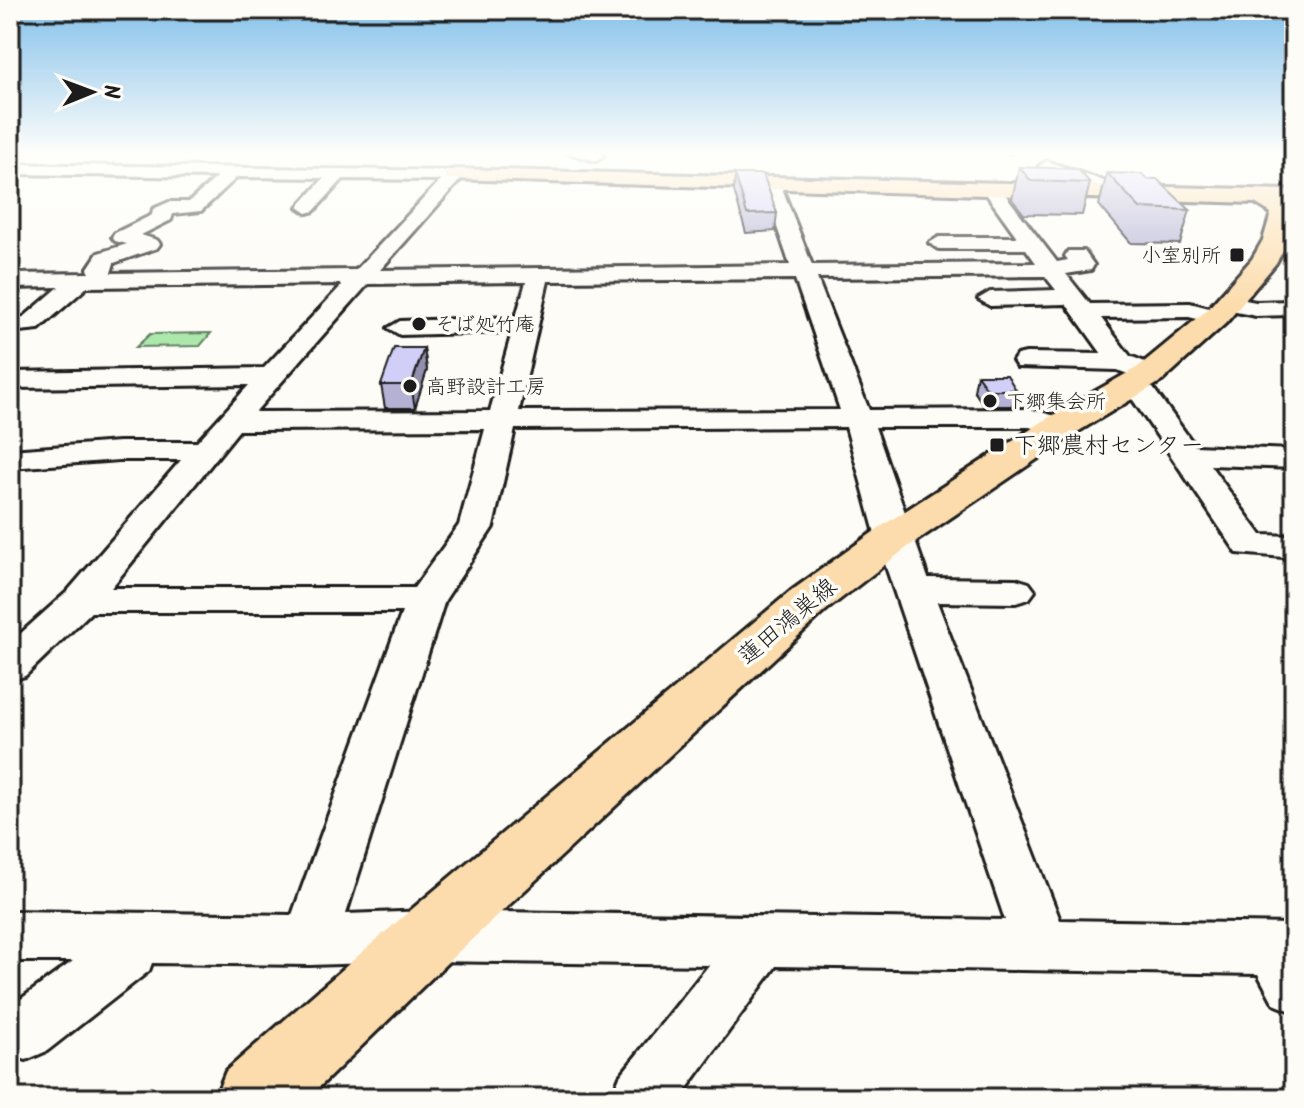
<svg xmlns="http://www.w3.org/2000/svg" width="1304" height="1108" font-family="Kalam,'Klee One',sans-serif">
<rect width="100%" height="100%" fill="#fdfcf7"/>
<filter id="ink" filterUnits="userSpaceOnUse"><feTurbulence type="fractalNoise" baseFrequency=".0125" numOctaves="2"/><feDisplacementMap in="SourceGraphic" scale="16" xChannelSelector="R" yChannelSelector="G"/><feConvolveMatrix kernelMatrix="1 2 1 2 8 2 1 2 1" color-interpolation-filters="sRGB"/></filter>
<g filter="url(#ink)">
<path fill="#ace7ac" stroke="#648264" stroke-width="2" d="M 211,333 L 200,346 L 136,347 L 150,334 Z"/>
<g fill="none" stroke-linecap="round" stroke-linejoin="round">
<defs>
<g id="minor">
<path d="M 565,152 L 599,152 L 604,156 L 596,161 Z"/>
<path d="M 1047,161 L 1121,187 L 1124,191 L 1121,195 L 1109,195 L 1041,170 L 1039,166 Z"/>
<path d="M 10,164 L 461,171 L 461,179 L 380,270 L 790,265 L 762,183 L 771,178 L 780,183 L 812,265 L 1036,263 L 1026,249 L 939,249 L 929,243 L 939,237 L 1017,237 L 982,188 L 991,183 L 997,184 L 1057,262 L 1068,260 L 1065,256 L 1068,251 L 1084,251 L 1094,265 L 1091,270 L 1066,274 L 1090,304 L 1190,303 L 1225,312 L 1228,317 L 1216,324 L 1189,317 L 1101,318 L 1130,356 L 1160,368 L 1164,374 L 1160,380 L 1150,382 L 1117,370 L 1017,367 L 1013,361 L 1017,355 L 1026,353 L 1102,354 L 1066,304 L 990,306 L 978,299 L 990,292 L 1056,290 L 1045,276 L 817,278 L 869,410 L 1029,409 L 1071,420 L 1076,426 L 1071,432 L 1061,435 L 1029,427 L 875,427 L 928,578 L 1016,579 L 1029,583 L 1035,591 L 1029,599 L 1016,603 L 937,602 L 1060,920 L 1294,924 L 1294,1012 L 1274,1004 L 1258,974 L 776,966 L 680,1098 L 611,1098 L 620,1076 L 709,965 L 429,961 L 310,965 L 152,963 L 149,971 L 47,1051 L 26,1060 L 10,1054 L 10,1007 L 73,961 L 10,961 L 10,911 L 292,915 L 402,612 L 91,612 L 25,676 L 10,680 L 10,643 L 67,592 L 181,460 L 119,460 L 10,468 L 10,450 L 119,442 L 197,442 L 249,385 L 10,388 L 10,372 L 264,368 L 343,284 L 87,287 L 39,329 L 10,332 L 10,318 L 24,317 L 59,287 L 10,288 L 10,274 L 89,273 L 88,268 L 98,253 L 127,244 L 115,241 L 112,237 L 115,233 L 152,215 L 153,209 L 169,202 L 189,202 L 217,177 L 10,174 ZM 237,177 L 324,178 L 298,207 L 307,213 L 314,211 L 343,179 L 441,180 L 356,270 L 111,273 L 114,263 L 157,248 L 160,244 L 157,240 L 141,235 L 171,220 L 173,214 L 201,211 ZM 795,279 L 840,410 L 519,411 L 548,281 ZM 526,282 L 516,317 L 400,321 L 388,328 L 400,335 L 512,332 L 490,411 L 255,412 L 368,284 ZM 846,427 L 876,537 L 1005,920 L 429,911 L 346,914 L 445,600 L 493,527 L 515,429 ZM 485,429 L 459,525 L 414,588 L 111,588 L 239,430 Z"/>
<path d="M 1229,297 L 1256,302 L 1294,301 L 1294,315 L 1256,316 L 1221,309 L 1217,304 Z"/>
<path d="M 1128,380 L 1153,388 L 1195,446 L 1294,450 L 1294,468 L 1210,465 L 1261,535 L 1294,536 L 1294,558 L 1237,553 L 1133,400 L 1118,394 L 1114,388 L 1118,382 Z"/>
</g>
<path id="major" d="M 455,169 L 1289,190 L 1294,192 L 1294,202 L 1288,204 L 1294,214 L 1289,240 L 1276,263 L 1226,323 L 1162,381 L 1074,434 L 909,546 L 825,611 L 453,957 L 308,1098 L 215,1098 L 226,1071 L 405,915 L 791,591 L 879,528 L 1048,418 L 1138,367 L 1206,311 L 1252,259 L 1263,240 L 1271,213 L 1255,203 L 448,179 L 444,175 L 448,171 Z"/>
</defs>
<use href="#minor" stroke="#1c1c1c" stroke-width="6"/>
<use href="#major" stroke="#1c1c1c" stroke-width="6"/>
<use href="#minor" fill="#fdfcf7" fill-rule="evenodd"/>
<use href="#major" fill="#fcdcac" fill-rule="evenodd"/>
</g>
<g fill="#b4b1d4" stroke="#1c1c1c" stroke-width="2">
<path d="M 989,152 L 1014,152 L 1011,155 Z"/>
<path d="M 1019,167 L 1090,183 L 1082,215 L 1024,214 L 1012,199 Z"/>
<path d="M 1107,173 L 1147,179 L 1190,210 L 1180,244 L 1131,243 L 1099,205 Z"/>
<path d="M 735,174 L 777,213 L 775,231 L 746,233 L 734,191 Z"/>
<path d="M 424,348 L 427,370 L 415,408 L 385,408 L 381,385 Z"/>
<path d="M 977,375 L 1016,390 L 1012,406 L 984,406 L 974,391 Z"/>
</g>
<path fill="#9290ad" stroke="#1c1c1c" stroke-width="2" d="M 424,348 L 427,370 L 415,408 L 411,385 Z"/>
<g fill="#d1cef7" stroke="#1c1c1c" stroke-width="2">
<path d="M 1019,167 L 1078,169 L 1090,183 L 1031,181 Z"/>
<path d="M 1107,173 L 1142,174 L 1147,179 L 1157,179 L 1190,210 L 1140,208 Z"/>
<path d="M 735,174 L 763,174 L 777,213 L 747,214 Z"/>
<path d="M 394,348 L 424,348 L 411,385 L 381,385 Z"/>
<path d="M 977,375 L 1007,375 L 1016,390 L 988,390 Z"/>
</g>
</g>
<linearGradient id="sky" x2="0" y2="1"><stop stop-color="#83c0ea"/><stop offset="0.5" stop-color="#fefefb"/><stop offset="1" stop-color="#fefefb" stop-opacity="0"/></linearGradient>
<rect width="1304" height="307" fill="url(#sky)"/>
<g fill="#1c1c1c" stroke="#fdfcf7" stroke-width="3">
<rect x="1229" y="247" width="16" height="16" rx="4"/>
<circle cx="419" cy="324" r="8"/>
<circle cx="410" cy="386" r="8"/>
<circle cx="990" cy="401" r="8"/>
<rect x="989" y="437" width="16" height="16" rx="4"/>
</g>
<g text-anchor="middle" stroke-width="7" stroke-linejoin="round" paint-order="stroke">
<g font-size="20" fill="#1c1c1c" stroke="#fdfcf7" text-anchor="start">
<text x="1221" y="262" text-anchor="end">小室別所</text>
<text x="435" y="331">そば処竹庵</text>
<text x="426" y="393">高野設計工房</text>
<text x="1006" y="408">下郷集会所</text>
</g>
<g font-size="24" fill="#1c1c1c" stroke="#fdfcf7" text-anchor="start">
<text x="1013" y="453">下郷農村センター</text>
</g>
<g font-size="24" fill="#1c1c1c" stroke="#fdfcf7">
<text transform="translate(787 621) rotate(-40)" y="8">蓮田鴻巣線</text>
</g>
</g>
<rect width="1304" height="1108" fill="none" stroke="#fdfcf7" stroke-width="40"/>
<rect x="20" y="20" width="1264" height="1068" fill="none" stroke="#1c1c1c" stroke-width="3" filter="url(#ink)"/>
<g transform="translate(92 92) rotate(89)" stroke="#fdfcf7" stroke-width="6" paint-order="stroke">
<path d="M0-6L14 30L0 20L-14 30Z" fill="#1c1c1c"/>
<text y="-12" font-size="22" font-weight="bold" text-anchor="middle" fill="#1c1c1c">N</text>
</g>
</svg>
